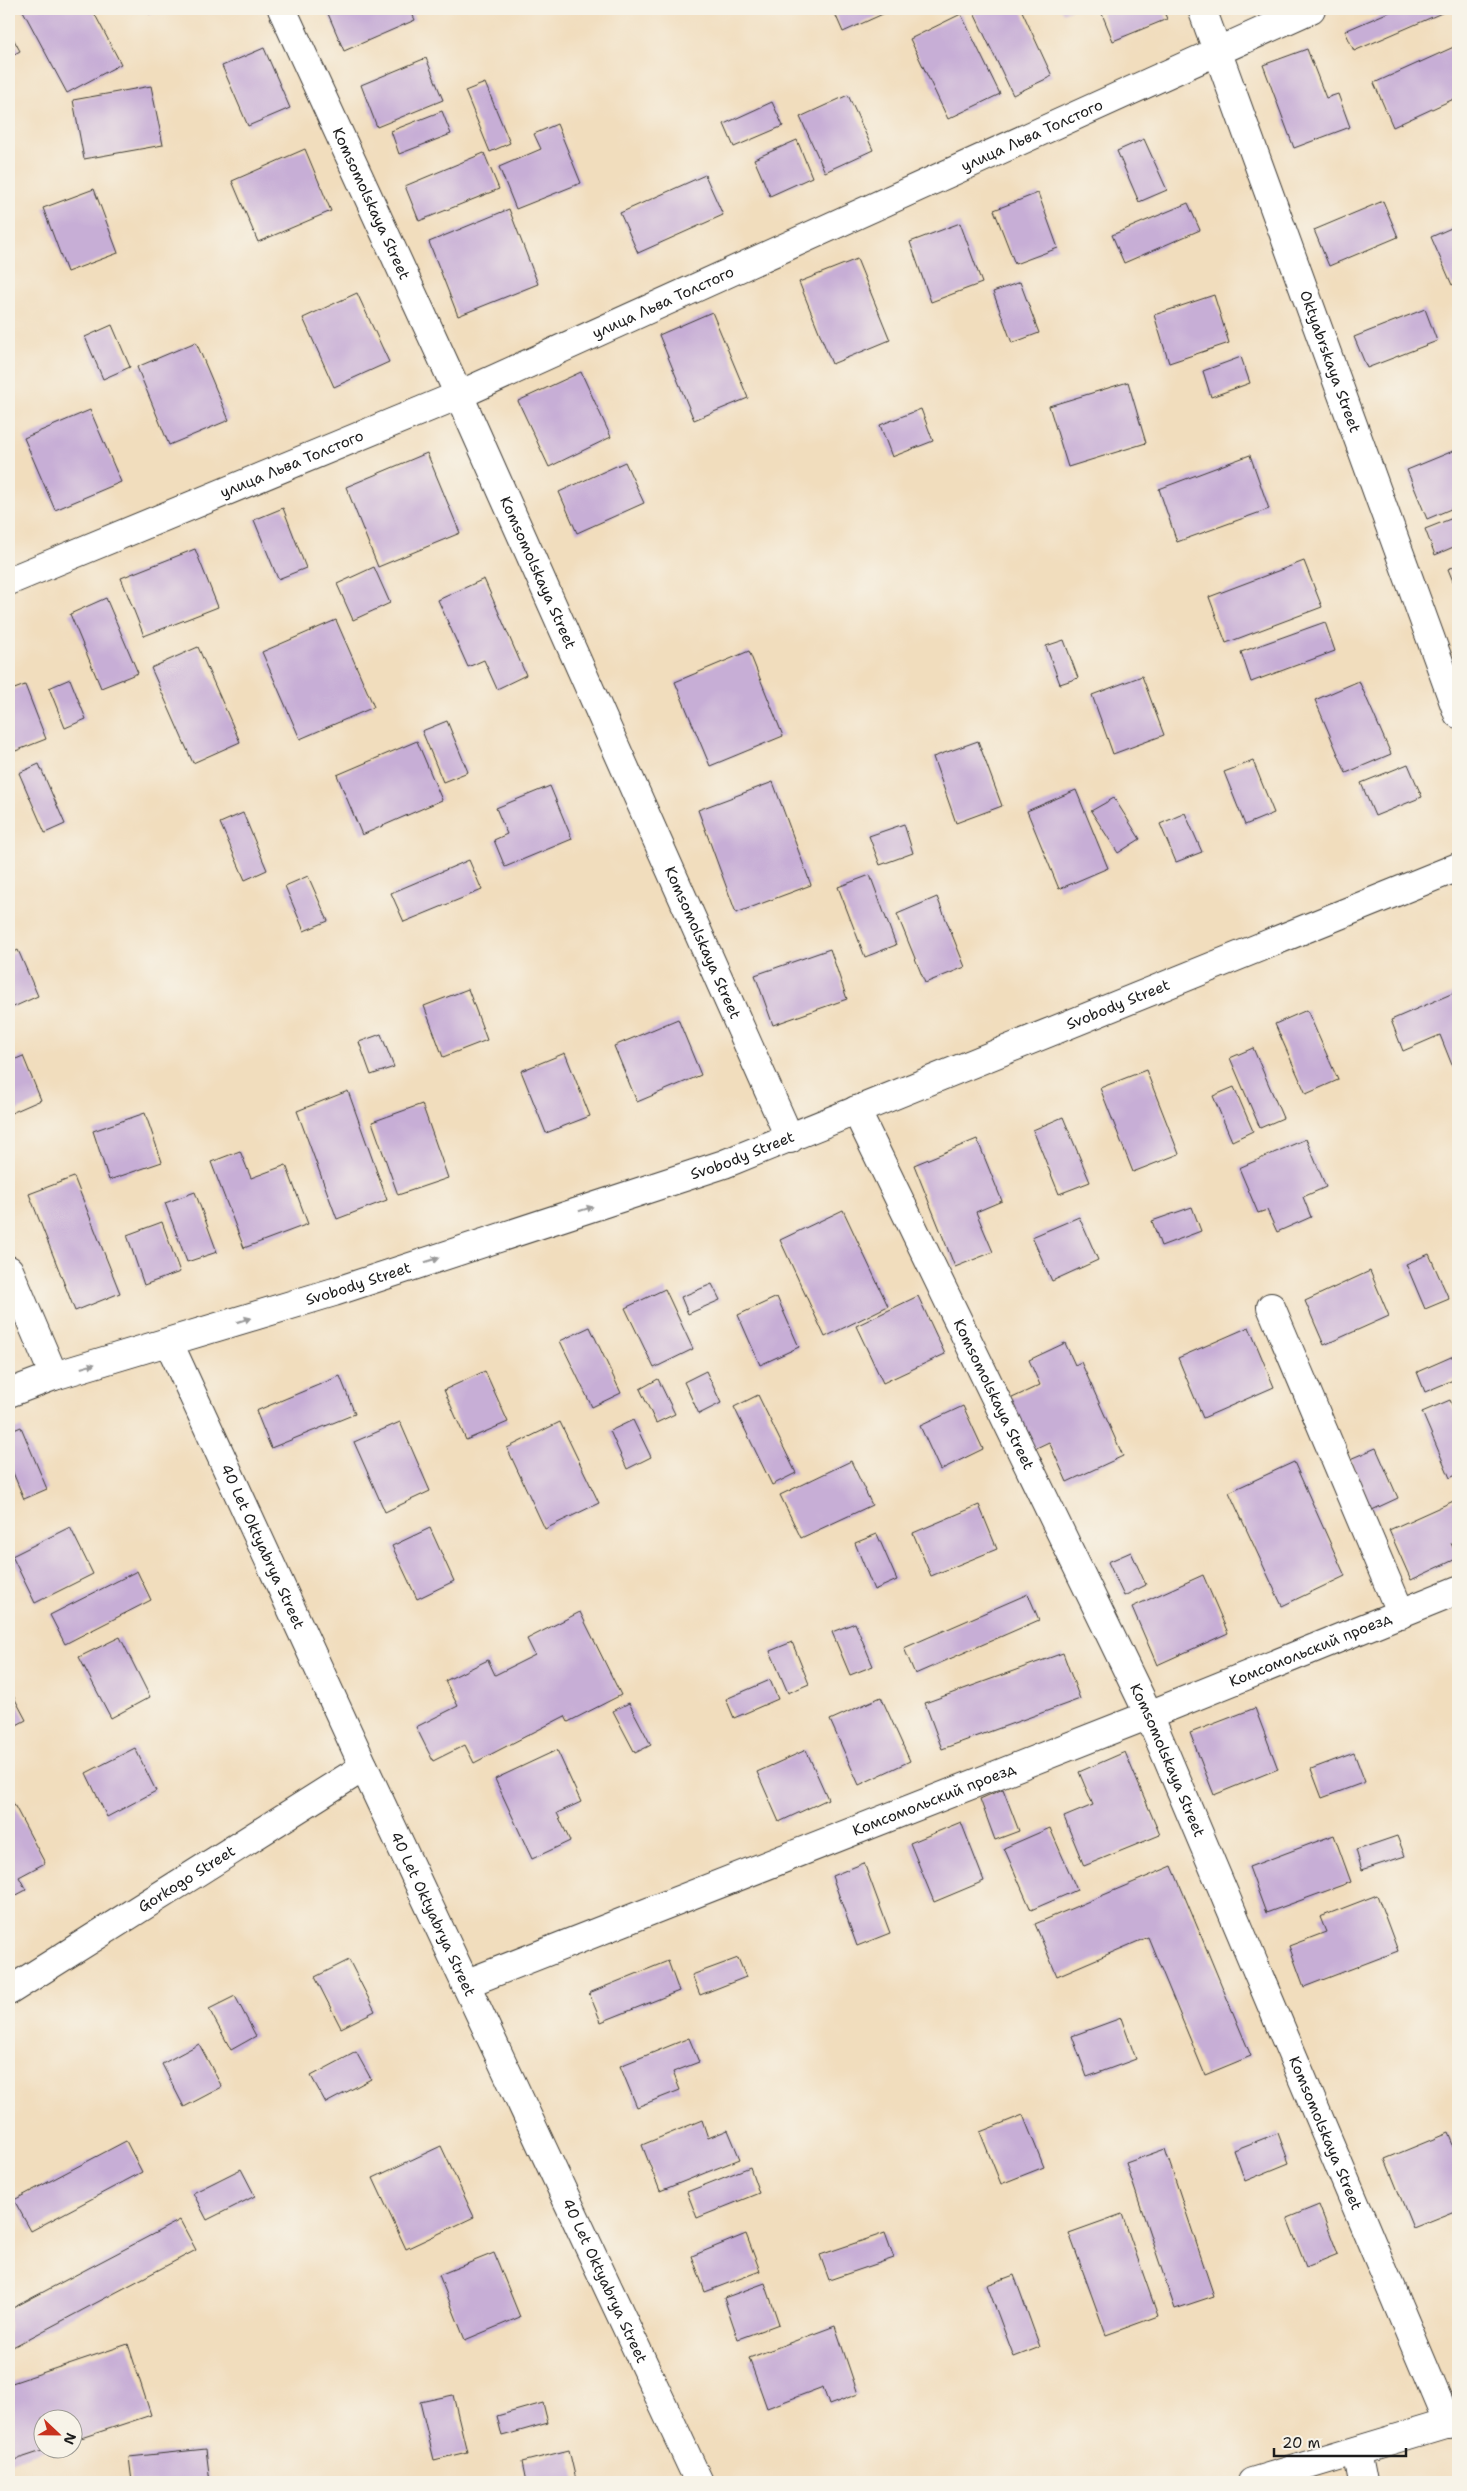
<svg xmlns="http://www.w3.org/2000/svg" width="1467" height="2491" font-family="'Shantell Sans',sans-serif">
<rect width="100%" height="100%" fill="#f7f3e8"/>
<filter id="ink" filterUnits="userSpaceOnUse"><feTurbulence type="fractalNoise" baseFrequency=".02" numOctaves="2"/><feDisplacementMap in="SourceGraphic" scale="10" xChannelSelector="R" yChannelSelector="G"/><feConvolveMatrix kernelMatrix="1 2 1 2 8 2 1 2 1" color-interpolation-filters="sRGB"/></filter>
<filter id="wash" filterUnits="userSpaceOnUse"><feTurbulence type="fractalNoise" baseFrequency=".0096" numOctaves="4" result="noise"/><feDisplacementMap in="SourceGraphic" scale="20" xChannelSelector="R" yChannelSelector="G"/><feGaussianBlur stdDeviation="1.12" result="paint"/><feColorMatrix in="noise" values="0 0 0 0 0 0 0 0 0 0 0 0 0 0 0 0 0 1.4 0 .05"/><feComposite in="paint" operator="in"/></filter>
<g filter="url(#wash)">
<rect width="100%" height="100%" fill="#f1ddbd"/>
<g id="blocks">
<g fill="#c7aed6">
<path d="M 22,9 L 92,9 L 121,64 L 67,93 Z"/>
<path d="M 147,9 L 160,9 L 149,14 Z"/>
<path d="M 326,9 L 410,9 L 415,20 L 344,51 Z"/>
<path d="M 833,9 L 883,9 L 885,13 L 843,32 Z"/>
<path d="M 972,9 L 1021,9 L 1052,76 L 1013,95 Z"/>
<path d="M 1061,9 L 1072,9 L 1063,13 Z"/>
<path d="M 1100,9 L 1163,9 L 1167,19 L 1113,41 Z"/>
<path d="M 1396,9 L 1442,9 L 1444,12 L 1354,51 L 1345,31 Z"/>
<path d="M 961,14 L 1000,94 L 948,119 L 910,39 Z"/>
<path d="M 9,31 L 20,51 L 9,57 Z"/>
<path d="M 1456,46 L 1458,52 L 1458,97 L 1393,127 L 1374,83 Z"/>
<path d="M 264,48 L 290,108 L 248,126 L 222,66 Z"/>
<path d="M 1307,49 L 1326,98 L 1338,94 L 1350,127 L 1294,148 L 1263,65 Z"/>
<path d="M 426,58 L 443,100 L 377,127 L 361,85 Z"/>
<path d="M 485,83 L 510,143 L 490,152 L 465,91 Z"/>
<path d="M 151,86 L 163,145 L 84,159 L 73,100 Z"/>
<path d="M 848,95 L 873,150 L 825,172 L 800,117 Z"/>
<path d="M 772,102 L 783,126 L 734,147 L 724,124 Z"/>
<path d="M 442,111 L 451,134 L 399,154 L 391,131 Z"/>
<path d="M 557,124 L 581,183 L 516,209 L 499,167 L 541,149 L 534,134 Z"/>
<path d="M 1144,139 L 1167,190 L 1139,202 L 1117,151 Z"/>
<path d="M 797,140 L 812,177 L 770,196 L 754,159 Z"/>
<path d="M 305,149 L 331,211 L 258,242 L 232,181 Z"/>
<path d="M 484,153 L 499,189 L 419,221 L 405,186 Z"/>
<path d="M 705,175 L 723,215 L 638,253 L 620,213 Z"/>
<path d="M 94,189 L 118,253 L 67,272 L 43,208 Z"/>
<path d="M 1038,193 L 1058,248 L 1015,264 L 994,210 Z"/>
<path d="M 1383,201 L 1398,237 L 1329,266 L 1314,230 Z"/>
<path d="M 1188,203 L 1200,230 L 1124,263 L 1112,235 Z"/>
<path d="M 509,209 L 538,284 L 458,316 L 429,242 Z"/>
<path d="M 960,223 L 982,283 L 931,302 L 910,242 Z"/>
<path d="M 1458,225 L 1458,282 L 1452,285 L 1431,237 Z"/>
<path d="M 857,259 L 890,340 L 832,364 L 799,282 Z"/>
<path d="M 1020,282 L 1039,333 L 1012,343 L 993,292 Z"/>
<path d="M 357,293 L 389,362 L 334,387 L 303,318 Z"/>
<path d="M 1214,295 L 1229,343 L 1169,363 L 1154,315 Z"/>
<path d="M 1425,309 L 1437,341 L 1367,368 L 1354,337 Z"/>
<path d="M 712,312 L 748,398 L 694,420 L 659,335 Z"/>
<path d="M 112,325 L 130,367 L 103,379 L 85,337 Z"/>
<path d="M 196,342 L 229,420 L 169,445 L 137,367 Z"/>
<path d="M 1241,357 L 1250,383 L 1211,397 L 1203,371 Z"/>
<path d="M 581,372 L 611,437 L 549,467 L 518,401 Z"/>
<path d="M 1128,382 L 1146,443 L 1068,467 L 1049,406 Z"/>
<path d="M 921,409 L 933,441 L 892,457 L 880,425 Z"/>
<path d="M 90,410 L 121,482 L 55,510 L 24,438 Z"/>
<path d="M 1458,449 L 1458,506 L 1427,519 L 1407,470 Z"/>
<path d="M 427,453 L 460,533 L 378,567 L 346,487 Z"/>
<path d="M 1250,455 L 1269,509 L 1177,542 L 1159,489 Z"/>
<path d="M 625,462 L 644,503 L 577,533 L 559,492 Z"/>
<path d="M 283,508 L 306,568 L 278,579 L 254,520 Z"/>
<path d="M 1458,516 L 1458,545 L 1435,555 L 1425,529 Z"/>
<path d="M 195,549 L 218,607 L 144,636 L 121,578 Z"/>
<path d="M 1304,561 L 1322,607 L 1226,643 L 1209,597 Z"/>
<path d="M 1458,565 L 1458,594 L 1448,569 Z"/>
<path d="M 374,567 L 390,603 L 353,620 L 337,584 Z"/>
<path d="M 484,579 L 526,675 L 497,689 L 484,660 L 468,667 L 438,600 Z"/>
<path d="M 106,598 L 138,673 L 101,688 L 70,614 Z"/>
<path d="M 336,620 L 374,707 L 300,739 L 262,652 Z"/>
<path d="M 1325,622 L 1335,651 L 1251,682 L 1241,652 Z"/>
<path d="M 1064,640 L 1078,678 L 1060,684 L 1046,646 Z"/>
<path d="M 198,647 L 240,742 L 193,763 L 151,668 Z"/>
<path d="M 749,651 L 783,736 L 710,766 L 675,682 Z"/>
<path d="M 1142,676 L 1164,735 L 1113,754 L 1092,695 Z"/>
<path d="M 70,679 L 86,719 L 65,728 L 49,688 Z"/>
<path d="M 1359,681 L 1391,754 L 1346,773 L 1315,700 Z"/>
<path d="M 25,685 L 46,739 L 13,752 L 9,740 L 9,691 Z"/>
<path d="M 447,721 L 468,772 L 443,782 L 422,731 Z"/>
<path d="M 417,741 L 442,800 L 362,835 L 337,775 Z"/>
<path d="M 978,741 L 1002,806 L 956,823 L 933,757 Z"/>
<path d="M 1253,761 L 1274,813 L 1245,825 L 1224,772 Z"/>
<path d="M 39,764 L 65,824 L 45,833 L 19,773 Z"/>
<path d="M 1408,764 L 1422,797 L 1375,816 L 1361,783 Z"/>
<path d="M 773,782 L 811,885 L 736,913 L 698,810 Z"/>
<path d="M 550,786 L 572,839 L 505,867 L 494,840 L 507,834 L 496,808 Z"/>
<path d="M 1076,790 L 1108,868 L 1059,889 L 1027,811 Z"/>
<path d="M 1114,798 L 1140,839 L 1118,853 L 1091,811 Z"/>
<path d="M 243,813 L 267,870 L 245,880 L 220,823 Z"/>
<path d="M 1185,813 L 1202,852 L 1176,862 L 1160,824 Z"/>
<path d="M 904,824 L 913,853 L 880,865 L 869,836 Z"/>
<path d="M 469,860 L 482,890 L 404,922 L 391,893 Z"/>
<path d="M 870,875 L 896,945 L 865,957 L 838,887 Z"/>
<path d="M 308,876 L 328,921 L 304,931 L 285,886 Z"/>
<path d="M 937,897 L 965,967 L 925,983 L 897,914 Z"/>
<path d="M 830,949 L 847,999 L 773,1025 L 755,975 Z"/>
<path d="M 18,950 L 38,996 L 9,1009 L 9,955 Z"/>
<path d="M 468,989 L 487,1040 L 443,1057 L 424,1006 Z"/>
<path d="M 1458,991 L 1458,1080 L 1440,1035 L 1403,1051 L 1391,1020 Z"/>
<path d="M 1307,1010 L 1338,1080 L 1306,1094 L 1275,1024 Z"/>
<path d="M 678,1019 L 701,1075 L 637,1102 L 614,1046 Z"/>
<path d="M 381,1034 L 394,1067 L 371,1075 L 359,1042 Z"/>
<path d="M 1253,1048 L 1283,1118 L 1260,1128 L 1230,1058 Z"/>
<path d="M 565,1053 L 590,1116 L 546,1133 L 521,1071 Z"/>
<path d="M 23,1056 L 41,1100 L 9,1114 L 9,1062 Z"/>
<path d="M 1146,1070 L 1179,1154 L 1133,1172 L 1100,1088 Z"/>
<path d="M 1234,1087 L 1253,1131 L 1232,1141 L 1213,1096 Z"/>
<path d="M 348,1091 L 387,1200 L 337,1219 L 297,1111 Z"/>
<path d="M 422,1104 L 448,1178 L 398,1195 L 372,1122 Z"/>
<path d="M 145,1113 L 162,1162 L 109,1180 L 93,1131 Z"/>
<path d="M 1063,1117 L 1090,1182 L 1059,1194 L 1033,1130 Z"/>
<path d="M 977,1139 L 1002,1201 L 976,1212 L 993,1252 L 955,1267 L 914,1165 Z"/>
<path d="M 1306,1139 L 1326,1187 L 1303,1197 L 1311,1217 L 1277,1232 L 1267,1210 L 1258,1213 L 1239,1168 Z"/>
<path d="M 240,1151 L 251,1178 L 286,1165 L 308,1224 L 244,1248 L 211,1162 Z"/>
<path d="M 74,1177 L 120,1293 L 75,1311 L 29,1194 Z"/>
<path d="M 195,1192 L 217,1252 L 187,1262 L 165,1203 Z"/>
<path d="M 1192,1207 L 1201,1231 L 1161,1246 L 1152,1221 Z"/>
<path d="M 843,1210 L 888,1306 L 825,1337 L 780,1240 Z"/>
<path d="M 1079,1217 L 1098,1260 L 1052,1281 L 1032,1237 Z"/>
<path d="M 162,1222 L 180,1272 L 144,1285 L 127,1235 Z"/>
<path d="M 1429,1254 L 1449,1299 L 1425,1309 L 1406,1264 Z"/>
<path d="M 1370,1271 L 1389,1316 L 1324,1345 L 1305,1301 Z"/>
<path d="M 712,1284 L 720,1300 L 688,1314 L 681,1297 Z"/>
<path d="M 665,1289 L 693,1349 L 654,1368 L 625,1308 Z"/>
<path d="M 918,1296 L 945,1354 L 883,1383 L 856,1326 Z"/>
<path d="M 777,1297 L 799,1347 L 760,1365 L 738,1315 Z"/>
<path d="M 590,1327 L 621,1393 L 592,1407 L 560,1341 Z"/>
<path d="M 1249,1327 L 1274,1387 L 1203,1418 L 1178,1358 Z"/>
<path d="M 1065,1343 L 1075,1365 L 1081,1362 L 1123,1456 L 1067,1482 L 1049,1442 L 1032,1450 L 1010,1399 L 1040,1385 L 1029,1360 Z"/>
<path d="M 1458,1354 L 1458,1378 L 1425,1392 L 1417,1372 Z"/>
<path d="M 485,1371 L 508,1422 L 466,1440 L 444,1390 Z"/>
<path d="M 706,1371 L 721,1403 L 699,1414 L 684,1382 Z"/>
<path d="M 340,1376 L 355,1414 L 271,1448 L 256,1411 Z"/>
<path d="M 658,1379 L 675,1414 L 656,1423 L 640,1389 Z"/>
<path d="M 758,1395 L 796,1473 L 772,1485 L 734,1407 Z"/>
<path d="M 1450,1400 L 1458,1419 L 1458,1474 L 1450,1478 L 1422,1412 Z"/>
<path d="M 963,1406 L 983,1449 L 940,1470 L 920,1426 Z"/>
<path d="M 633,1420 L 651,1457 L 627,1469 L 610,1431 Z"/>
<path d="M 400,1422 L 430,1491 L 385,1512 L 354,1442 Z"/>
<path d="M 560,1422 L 599,1503 L 545,1529 L 507,1448 Z"/>
<path d="M 21,1427 L 47,1489 L 24,1499 L 9,1463 L 9,1432 Z"/>
<path d="M 1376,1448 L 1398,1498 L 1372,1510 L 1350,1459 Z"/>
<path d="M 851,1461 L 872,1505 L 801,1538 L 780,1495 Z"/>
<path d="M 1294,1462 L 1345,1576 L 1282,1606 L 1229,1492 Z"/>
<path d="M 1458,1499 L 1458,1540 L 1451,1543 L 1458,1558 L 1411,1580 L 1389,1530 Z"/>
<path d="M 979,1505 L 997,1549 L 931,1576 L 913,1533 Z"/>
<path d="M 70,1527 L 93,1574 L 35,1603 L 12,1556 Z"/>
<path d="M 430,1528 L 454,1581 L 417,1599 L 392,1546 Z"/>
<path d="M 877,1534 L 897,1580 L 874,1590 L 855,1543 Z"/>
<path d="M 1131,1552 L 1146,1585 L 1124,1596 L 1108,1562 Z"/>
<path d="M 137,1571 L 151,1600 L 65,1644 L 50,1615 Z"/>
<path d="M 1203,1575 L 1228,1633 L 1157,1665 L 1132,1607 Z"/>
<path d="M 1028,1594 L 1039,1620 L 915,1674 L 904,1648 Z"/>
<path d="M 580,1612 L 621,1695 L 568,1722 L 565,1716 L 474,1763 L 465,1745 L 433,1761 L 416,1727 L 458,1706 L 445,1681 L 488,1660 L 495,1675 L 535,1655 L 527,1639 Z"/>
<path d="M 855,1623 L 873,1666 L 850,1675 L 832,1632 Z"/>
<path d="M 120,1637 L 150,1697 L 111,1718 L 79,1657 Z"/>
<path d="M 792,1642 L 809,1684 L 788,1693 L 770,1651 Z"/>
<path d="M 1063,1653 L 1080,1699 L 942,1749 L 925,1703 Z"/>
<path d="M 770,1680 L 778,1699 L 734,1718 L 726,1699 Z"/>
<path d="M 9,1688 L 26,1720 L 9,1729 Z"/>
<path d="M 881,1697 L 910,1761 L 859,1785 L 830,1720 Z"/>
<path d="M 629,1703 L 651,1745 L 635,1753 L 613,1711 Z"/>
<path d="M 1255,1708 L 1278,1769 L 1214,1795 L 1190,1733 Z"/>
<path d="M 135,1748 L 156,1791 L 107,1817 L 86,1773 Z"/>
<path d="M 557,1750 L 581,1802 L 557,1813 L 570,1841 L 532,1859 L 495,1779 Z"/>
<path d="M 806,1750 L 828,1799 L 779,1822 L 757,1772 Z"/>
<path d="M 1125,1752 L 1160,1835 L 1084,1866 L 1064,1817 L 1093,1805 L 1079,1772 Z"/>
<path d="M 1354,1753 L 1365,1782 L 1322,1798 L 1311,1769 Z"/>
<path d="M 1003,1789 L 1019,1831 L 995,1840 L 980,1799 Z"/>
<path d="M 9,1795 L 45,1863 L 19,1877 L 26,1890 L 9,1899 Z"/>
<path d="M 961,1822 L 984,1881 L 934,1902 L 910,1843 Z"/>
<path d="M 1050,1828 L 1077,1890 L 1031,1910 L 1004,1848 Z"/>
<path d="M 1334,1835 L 1351,1882 L 1266,1913 L 1249,1867 Z"/>
<path d="M 1397,1836 L 1405,1856 L 1362,1870 L 1356,1850 Z"/>
<path d="M 864,1863 L 890,1933 L 857,1946 L 832,1876 Z"/>
<path d="M 1172,1866 L 1251,2056 L 1205,2075 L 1148,1937 L 1057,1976 L 1035,1924 Z"/>
<path d="M 1377,1895 L 1398,1951 L 1304,1987 L 1289,1946 L 1326,1932 L 1320,1917 Z"/>
<path d="M 738,1958 L 746,1977 L 700,1995 L 692,1975 Z"/>
<path d="M 349,1960 L 375,2011 L 341,2028 L 315,1977 Z"/>
<path d="M 668,1961 L 679,1991 L 601,2022 L 589,1993 Z"/>
<path d="M 235,1996 L 256,2036 L 231,2050 L 209,2009 Z"/>
<path d="M 1121,2018 L 1136,2059 L 1087,2077 L 1072,2036 Z"/>
<path d="M 689,2038 L 699,2062 L 673,2072 L 680,2090 L 637,2107 L 620,2066 Z"/>
<path d="M 199,2044 L 222,2087 L 184,2107 L 162,2064 Z"/>
<path d="M 356,2052 L 371,2079 L 326,2103 L 311,2076 Z"/>
<path d="M 1023,2115 L 1044,2167 L 1001,2184 L 980,2132 Z"/>
<path d="M 702,2120 L 708,2138 L 728,2130 L 740,2159 L 660,2191 L 642,2145 Z"/>
<path d="M 1278,2133 L 1289,2163 L 1245,2181 L 1234,2150 Z"/>
<path d="M 1448,2133 L 1458,2157 L 1458,2210 L 1413,2228 L 1385,2159 Z"/>
<path d="M 126,2141 L 142,2172 L 31,2231 L 14,2200 Z"/>
<path d="M 441,2146 L 474,2217 L 406,2249 L 373,2178 Z"/>
<path d="M 1165,2149 L 1214,2296 L 1175,2309 L 1126,2163 Z"/>
<path d="M 750,2167 L 759,2193 L 697,2218 L 687,2192 Z"/>
<path d="M 241,2169 L 255,2196 L 207,2220 L 193,2193 Z"/>
<path d="M 1319,2205 L 1338,2254 L 1306,2267 L 1287,2218 Z"/>
<path d="M 1122,2214 L 1158,2316 L 1106,2335 L 1069,2233 Z"/>
<path d="M 180,2220 L 196,2250 L 9,2349 L 9,2310 Z"/>
<path d="M 885,2233 L 894,2258 L 829,2280 L 820,2255 Z"/>
<path d="M 746,2234 L 760,2271 L 705,2292 L 692,2256 Z"/>
<path d="M 494,2253 L 520,2317 L 465,2340 L 439,2275 Z"/>
<path d="M 1014,2275 L 1040,2347 L 1014,2357 L 987,2285 Z"/>
<path d="M 765,2283 L 779,2324 L 738,2339 L 724,2298 Z"/>
<path d="M 835,2326 L 858,2394 L 829,2405 L 823,2387 L 767,2408 L 749,2358 Z"/>
<path d="M 128,2344 L 151,2415 L 72,2441 L 72,2418 L 42,2418 L 42,2448 L 48,2449 L 9,2462 L 9,2384 Z"/>
<path d="M 453,2395 L 467,2452 L 434,2460 L 420,2402 Z"/>
<path d="M 543,2403 L 548,2423 L 502,2436 L 497,2416 Z"/>
<path d="M 206,2449 L 210,2482 L 132,2482 L 129,2457 Z"/>
<path d="M 569,2450 L 576,2480 L 526,2482 L 522,2462 Z"/>
</g>
</g>
</g>
<g filter="url(#ink)">
<use href="#blocks" fill-opacity="0" stroke="#3c3934" stroke-width="1"/>
<g fill="none" stroke-linecap="round" stroke-linejoin="round">
<defs>
<g id="minor">
<path id="s1" d="M 282,9 L 459,395 L 790,1139"/>
<path id="s2" d="M 9,581 L 459,395 L 1311,9"/>
<path id="s3" d="M 856,1110 L 1149,1715 L 1448,2424"/>
<path d="M 9,1270 L 54,1376"/>
<path d="M 1271,1307 L 1401,1614"/>
<path id="s4" d="M 169,1343 L 364,1767 L 699,2482"/>
<path id="s5" d="M 465,1984 L 1149,1715 L 1458,1590"/>
<path id="s6" d="M 9,1991 L 364,1767"/>
<path d="M 1357,2451 L 1363,2482"/>
<path d="M 1252,2482 L 1458,2420"/>
</g>
<g id="tertiary">
<path id="s7" d="M 1202,9 L 1458,714"/>
<path id="s8" d="M 9,1393 L 54,1376 L 334,1292 L 724,1164 L 1458,867"/>
</g>
</defs>
<use href="#minor" stroke="#3c3934" stroke-width="30"/>
<use href="#tertiary" stroke="#3c3934" stroke-width="30"/>
<use href="#minor" stroke="#fff" stroke-width="28"/>
<use href="#tertiary" stroke="#fff" stroke-width="28"/>
</g>
<defs><path id="oneway-solid" d="M-6-.8H1V-3.2L6.5 0L1 3.2V.8H-6Z" transform="scale(1.25)"/></defs>
<g fill="#999">
<use href="#oneway-solid" transform="translate(586 1209) rotate(-18)"/>
<use href="#oneway-solid" transform="translate(432 1260) rotate(-18)"/>
<use href="#oneway-solid" transform="translate(244 1320) rotate(-17)"/>
<use href="#oneway-solid" transform="translate(88 1366) rotate(-16)"/>
</g>
</g>
<g text-anchor="middle" stroke-width="4" stroke-linejoin="round" paint-order="stroke">
<g font-size="15" fill="#1c1c1c" stroke="#f7f3e8">
<text dy="5" stroke="none"><textPath href="#s2" startOffset="1116">улица Льва Толстого</textPath></text>
<text dy="5" stroke="none"><textPath href="#s1" startOffset="214">Komsomolskaya Street</textPath></text>
<text dy="5" stroke="none"><textPath href="#s2" startOffset="711">улица Льва Толстого</textPath></text>
<text dy="5" stroke="none"><textPath href="#s7" startOffset="375">Oktyabrskaya Street</textPath></text>
<text dy="5" stroke="none"><textPath href="#s2" startOffset="306">улица Льва Толстого</textPath></text>
<text dy="5" stroke="none"><textPath href="#s1" startOffset="619">Komsomolskaya Street</textPath></text>
<text dy="5" stroke="none"><textPath href="#s1" startOffset="1024">Komsomolskaya Street</textPath></text>
<text dy="5" stroke="none"><textPath href="#s8" startOffset="1176">Svobody Street</textPath></text>
<text dy="5" stroke="none"><textPath href="#s8" startOffset="771">Svobody Street</textPath></text>
<text dy="5" stroke="none"><textPath href="#s8" startOffset="366">Svobody Street</textPath></text>
<text dy="5" stroke="none"><textPath href="#s3" startOffset="316">Komsomolskaya Street</textPath></text>
<text dy="5" stroke="none"><textPath href="#s4" startOffset="224">40 Let Oktyabrya Street</textPath></text>
<text dy="5" stroke="none"><textPath href="#s5" startOffset="909">Комсомольский проезд</textPath></text>
<text dy="5" stroke="none"><textPath href="#s3" startOffset="721">Komsomolskaya Street</textPath></text>
<text dy="5" stroke="none"><textPath href="#s5" startOffset="504">Комсомольский проезд</textPath></text>
<text dy="5" stroke="none"><textPath href="#s6" startOffset="210">Gorkogo Street</textPath></text>
<text dy="5" stroke="none"><textPath href="#s4" startOffset="629">40 Let Oktyabrya Street</textPath></text>
<text dy="5" stroke="none"><textPath href="#s3" startOffset="1126">Komsomolskaya Street</textPath></text>
<text dy="5" stroke="none"><textPath href="#s4" startOffset="1034">40 Let Oktyabrya Street</textPath></text>
</g>
</g>
<rect width="1467" height="2491" fill="none" stroke="#f7f3e8" stroke-width="30"/>
<g transform="translate(58 2434) rotate(112)"><circle r="24" fill="#f7f3e8" stroke="#9f9d96"/>
<path d="M0-4L9 19L0 12L-9 19Z" fill="#c8321e"/>
<text y="-8" font-size="14" font-weight="bold" text-anchor="middle" fill="#1c1c1c">N</text>
</g>
<path d="M1274 2448v8h132v-8" fill="none" stroke="#1c1c1c" stroke-width="2.5"/>
<text x="1282" y="2448" font-size="15" fill="#1c1c1c" stroke="#f7f3e8" stroke-width="4" paint-order="stroke">20 m</text>
</svg>
